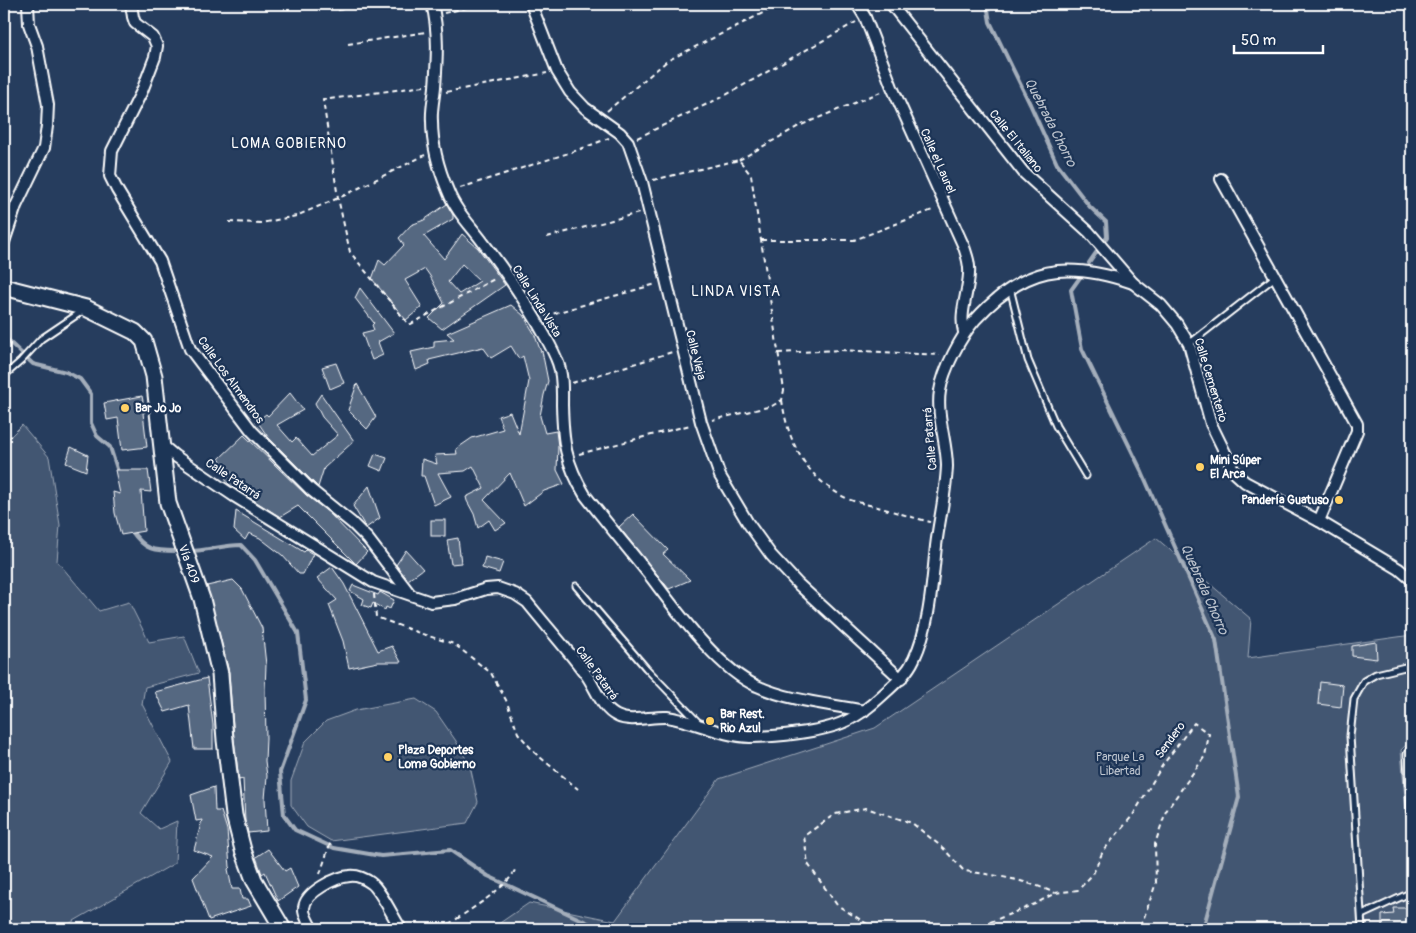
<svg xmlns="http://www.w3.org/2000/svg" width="1416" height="933" font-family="Pangolin,sans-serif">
<rect width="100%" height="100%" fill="#263d5e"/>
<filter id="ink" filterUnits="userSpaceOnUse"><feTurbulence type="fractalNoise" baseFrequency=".02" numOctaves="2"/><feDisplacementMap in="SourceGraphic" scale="10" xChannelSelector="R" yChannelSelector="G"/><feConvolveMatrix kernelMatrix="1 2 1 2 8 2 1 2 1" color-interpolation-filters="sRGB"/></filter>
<g filter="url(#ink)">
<g fill="#425672" stroke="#a0aab8">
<path d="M 22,425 L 49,457 L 60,525 L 57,561 L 99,611 L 129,602 L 149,642 L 184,636 L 199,673 L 145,687 L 142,704 L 172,762 L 141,813 L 159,829 L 177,821 L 175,863 L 60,929 L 4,929 L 4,438 L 9,438 Z"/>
<path d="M 1156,538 L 1251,619 L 1248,658 L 1412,635 L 1412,739 L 1401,750 L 1412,887 L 1412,929 L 491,929 L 529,903 L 615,921 L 719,779 L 875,728 Z"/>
<path d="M 416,699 L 436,712 L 456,741 L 470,766 L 478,802 L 467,823 L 331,841 L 307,827 L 291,805 L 291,781 L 305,742 L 326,721 L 356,710 Z"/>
</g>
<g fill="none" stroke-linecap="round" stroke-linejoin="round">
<g stroke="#a4aebb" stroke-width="4">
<path d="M 987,4 L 990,22 L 1030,104 L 1057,164 L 1090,207 L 1106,222 L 1107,237 L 1105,240"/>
<path d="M 1089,263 L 1098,250"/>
<path d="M 1081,276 L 1071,290 L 1082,349 L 1141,470 L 1216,640 L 1239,797 L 1203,929"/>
<path d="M 4,337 L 33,364 L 66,372 L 80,379 L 91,394 L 91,423 L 97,436 L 110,447 L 119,475"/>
<path d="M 131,530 C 146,552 155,551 180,551"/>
<path d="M 190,551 C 207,551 223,545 241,545 L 255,560 L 298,633 L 306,700 L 280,772 L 284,815 L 295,830 L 334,848 L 381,856 L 450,850 L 488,876 L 601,929"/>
</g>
</g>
<g fill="#556781" stroke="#fff" fill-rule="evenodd">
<path d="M 447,204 L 453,215 L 453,219 L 424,236 L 444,259 L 462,234 L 478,248 L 505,285 L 442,329 L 429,318 L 444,303 L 430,276 L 425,269 L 405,280 L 422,307 L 406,320 L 372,279 L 379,260 L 385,265 L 404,245 L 399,238 L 411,225 L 424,220 ZM 462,264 L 480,281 L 459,294 L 448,282 Z"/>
<path d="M 360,288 L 394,333 L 378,342 L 383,355 L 372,360 L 362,333 L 374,330 L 372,325 L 374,323 L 355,298 Z"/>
<path d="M 511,305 L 523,315 L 534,333 L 541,352 L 542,351 L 548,381 L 544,395 L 540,416 L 545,433 L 556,431 L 558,446 L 557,470 L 564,484 L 544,491 L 524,506 L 510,473 L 484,500 L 506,523 L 495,530 L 489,520 L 478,528 L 474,514 L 467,501 L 466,497 L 484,488 L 473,466 L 465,471 L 438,473 L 451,497 L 434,505 L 424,476 L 421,476 L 422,459 L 437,464 L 435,455 L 457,454 L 456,449 L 472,438 L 503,429 L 498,416 L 510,412 L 519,434 L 529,381 L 523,356 L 519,359 L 511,346 L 491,358 L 483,347 L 429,360 L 430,364 L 416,370 L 411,352 L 434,347 L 434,341 L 454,339 L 447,333 Z"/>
<path d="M 336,363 L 344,383 L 330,389 L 322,367 Z"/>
<path d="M 357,384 L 376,417 L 367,429 L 348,410 Z"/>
<path d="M 290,393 L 303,410 L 277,425 L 292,442 L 296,438 L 312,456 L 338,435 L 322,417 L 315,403 L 321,394 L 354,441 L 324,468 L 318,487 L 268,437 L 257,421 L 266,414 L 268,416 Z"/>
<path d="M 142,396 L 145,412 L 143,413 L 147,447 L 122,450 L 118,418 L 107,420 L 104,403 Z"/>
<path d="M 244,435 L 306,495 L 328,512 L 367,552 L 356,564 L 298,506 L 280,517 L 230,485 L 225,479 L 232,473 L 219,459 Z"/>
<path d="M 71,447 L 88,455 L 86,471 L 66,463 Z"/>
<path d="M 375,454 L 387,458 L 382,471 L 370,466 Z"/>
<path d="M 115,470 L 148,470 L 151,492 L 141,491 L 144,531 L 121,535 L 115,513 L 113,492 L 120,494 Z"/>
<path d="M 369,486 L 380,518 L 366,528 L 353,506 Z"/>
<path d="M 236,511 L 304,552 L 306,550 L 313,554 L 303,574 L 299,574 L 282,555 L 260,538 L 249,533 L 245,540 L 234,530 Z"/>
<path d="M 633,514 L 668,550 L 663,554 L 690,580 L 669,589 L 619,527 Z"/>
<rect x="431" y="520" width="14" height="16"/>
<path d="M 458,538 L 461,563 L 451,564 L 447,540 Z"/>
<path d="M 406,550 L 423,569 L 408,580 L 396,565 Z"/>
<path d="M 485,557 L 503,562 L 499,573 L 482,568 Z"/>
<path d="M 332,567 L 344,584 L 378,651 L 392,646 L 401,662 L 378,662 L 349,668 L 343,641 L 329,605 L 337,600 L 317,578 Z"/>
<path d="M 233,580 L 242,589 L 262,628 L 266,665 L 265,689 L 266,738 L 265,761 L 267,776 L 265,799 L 267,831 L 248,833 L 245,821 L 243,779 L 239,780 L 234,739 L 229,672 L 207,586 Z"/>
<path d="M 353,585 L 378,595 L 380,592 L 394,600 L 390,609 L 386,607 L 385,610 L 373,603 L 371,608 L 362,605 L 364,599 L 350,591 Z"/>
<path d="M 1376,642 L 1377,659 L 1352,656 L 1352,646 Z"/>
<path d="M 207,678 L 213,725 L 213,749 L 194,749 L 189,705 L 165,712 L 155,692 Z"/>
<path d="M 1320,682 L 1343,685 L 1341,707 L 1318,704 Z"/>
<path d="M 214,787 L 215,811 L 221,811 L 227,830 L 230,867 L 228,869 L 232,889 L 240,889 L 242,899 L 248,899 L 251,906 L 209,920 L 193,878 L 213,857 L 194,850 L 202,820 L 196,821 L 191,795 Z"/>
<path d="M 268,849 L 285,871 L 290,868 L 298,887 L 278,901 L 265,872 L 262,874 L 256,857 Z"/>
<path d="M 1393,908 L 1410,908 L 1410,916 L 1412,915 L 1412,929 L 1382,929 L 1382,915 L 1394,914 Z"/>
</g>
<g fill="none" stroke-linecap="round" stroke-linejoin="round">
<defs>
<g id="lane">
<path d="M 1010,288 L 1028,360 L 1056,426 L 1086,476"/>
<path d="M 1189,344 L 1275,277"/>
<path d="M 4,376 L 21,361 L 41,339 L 84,310"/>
<path d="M 576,586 L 646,668 L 698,722"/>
<path d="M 1412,746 L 1407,754 L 1407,759 L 1412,838"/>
<path d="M 1362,915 L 1412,892"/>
<path d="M 1362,929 L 1350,736 L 1354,699 L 1364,681 L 1376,674 L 1409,666 L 1412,667"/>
</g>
<g id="street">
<path d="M 131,4 L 133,17 L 135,23 L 153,37 L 157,46 L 155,57 L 142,91 L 112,151 L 110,176 L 117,190 L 160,261 L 190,349 L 252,431 L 311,490 L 352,523 L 368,539 L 410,594"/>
<path d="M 432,4 C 439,31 437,60 435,87 C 434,98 431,110 432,121 C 432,144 439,170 448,191 C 455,210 470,225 482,241 C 505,271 527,303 545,336 C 550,345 555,354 558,363 C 563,376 562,391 562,405 C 563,442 565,462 585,495 C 605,521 626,546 647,572 C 674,607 717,669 757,686 C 790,701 829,704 864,711"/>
<path d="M 531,4 L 557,71 L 570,92 L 585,108 L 620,133 L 628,142 L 642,182 L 701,422 L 720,476 L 748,523 L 771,555 L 798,584 L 901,679"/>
<path d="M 857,4 L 865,17 L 892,87 L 964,247 C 967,256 970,264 969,274 C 968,294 959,313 964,332"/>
<path d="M 891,4 L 1024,173 L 1089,232 L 1133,283 L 1161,305 L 1177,324 L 1189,344 L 1211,424 L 1235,473 L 1245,482 L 1319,521 L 1399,569 L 1412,580"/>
<path d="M 1221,179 L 1357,424 L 1357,431 L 1319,521"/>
<path d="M 4,242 L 16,206 L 44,148 L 47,126 L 48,105 L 37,46 L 29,24 L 28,4"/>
<path d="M 162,445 L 175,456 L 234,496 L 373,582 L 431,602 L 455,599 L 486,589 L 498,588 L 515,594 L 527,602 C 547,627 569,651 587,676 C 596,689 602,709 617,716 C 631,723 651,716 667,717 C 695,721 721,736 750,737 C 773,737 823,732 844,722 C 861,715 875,702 888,690 C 898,681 908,672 914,659 C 930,625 932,584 936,546 C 939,520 946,493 947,466 C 947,443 936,414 940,391 C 943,370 961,336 975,320 C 1024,266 1065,260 1133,283"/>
<path d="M 312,929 C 309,923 303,914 304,908 C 305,892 336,877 350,876 C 357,875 366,879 371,883 C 380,889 394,919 401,929"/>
</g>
<path id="secondary" d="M 4,287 L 86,308 L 135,332 L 144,341 L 154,376 L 168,503 L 202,599 L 220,674 L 225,740 L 234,815 L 243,850 L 254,880 L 283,929"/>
</defs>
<use href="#lane" stroke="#fff" stroke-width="9"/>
<use href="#street" stroke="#fff" stroke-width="14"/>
<use href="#secondary" stroke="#fff" stroke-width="19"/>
<g stroke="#fff" stroke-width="2" stroke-dasharray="5 4" stroke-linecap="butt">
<path d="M 766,4 L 768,11"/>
<path d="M 338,10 L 371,4"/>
<path d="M 444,13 L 483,4"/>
<path d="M 348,44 L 426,32"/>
<path d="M 424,86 L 323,100 L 338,198 L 350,252 L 409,325 L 496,278"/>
<path d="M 446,92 L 547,73"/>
<path d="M 607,111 L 667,61 L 781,4"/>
<path d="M 637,138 L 726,95 L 856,22"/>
<path d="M 739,160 L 799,126 L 883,91"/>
<path d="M 653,180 L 739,160 L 751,175 L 784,390 L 782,400 L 772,406 L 712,420"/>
<path d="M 460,188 L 578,150 L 609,138"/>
<path d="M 229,222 L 261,223 L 296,216 L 343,196 L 425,155"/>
<path d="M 547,237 L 639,213"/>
<path d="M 761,240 L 854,240 L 935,209"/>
<path d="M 545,316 L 656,284"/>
<path d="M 778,353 L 841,350 L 940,355"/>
<path d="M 572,383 L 672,352"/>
<path d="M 782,400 C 788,444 807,479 848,499 C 855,502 865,504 874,506 C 892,511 911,517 930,522"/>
<path d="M 579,454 L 690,425"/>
<path d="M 374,594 L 376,617 L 419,633 L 454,644 L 491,673 L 506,700 L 518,733 L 535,753 L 578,789"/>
<path d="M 320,874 L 331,841"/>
<path d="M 441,929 C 459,917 508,888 515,870"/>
<path d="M 527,929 C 537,921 561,924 572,929"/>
<path d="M 875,929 L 837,905 L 808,864 L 804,836 L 835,814 L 866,808 L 912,823 L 943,848 L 964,871 C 996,875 1026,880 1055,893"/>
<path d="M 973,929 L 1035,904 L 1055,893 L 1078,890 L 1093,874 L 1103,851 L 1133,815 L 1162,766 L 1194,723 L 1209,734 L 1205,756 L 1166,811 L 1155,844 L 1156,883 L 1140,929"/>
</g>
<use href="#lane" stroke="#1d3557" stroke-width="5"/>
<use href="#street" stroke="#1d3557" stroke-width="10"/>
<use href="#secondary" stroke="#1d3557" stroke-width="15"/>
</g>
</g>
<g fill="#ffd166" stroke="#1d3557" stroke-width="2">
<circle cx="125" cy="408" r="5"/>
<circle cx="1200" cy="467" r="5"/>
<circle cx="1339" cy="500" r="5"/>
<circle cx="710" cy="721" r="5"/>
<circle cx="388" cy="757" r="5"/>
</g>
<g text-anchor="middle" stroke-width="4.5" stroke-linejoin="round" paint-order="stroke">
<g font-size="12" fill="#fff" stroke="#1d3557">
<text transform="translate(1016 141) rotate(51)" y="4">Calle El Italiano</text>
<text transform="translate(938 161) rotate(66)" y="4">Calle el Laurel</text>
<text transform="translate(537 301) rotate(58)" y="4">Calle Linda Vista</text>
<text transform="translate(696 355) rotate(76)" y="4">Calle Vieja</text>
<text transform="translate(231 380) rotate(54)" y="4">Calle Los Almendros</text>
<text transform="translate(1211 380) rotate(73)" y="4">Calle Cementerio</text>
<text transform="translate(930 439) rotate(-95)" y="4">Calle Patarrá</text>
<text transform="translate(233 479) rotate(34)" y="4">Calle Patarrá</text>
<text transform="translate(189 564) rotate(70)" y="4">Vía 409</text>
<text transform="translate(597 673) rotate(54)" y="4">Calle Patarrá</text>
<text transform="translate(1170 740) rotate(-54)" y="4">Sendero</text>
</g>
<g font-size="12" font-weight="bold" fill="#fff" stroke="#1d3557" text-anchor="start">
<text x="135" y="412">Bar Jo Jo</text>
<text x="1210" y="464">Mini Súper<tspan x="1210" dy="14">El Arca</tspan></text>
<text x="1329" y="504" text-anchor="end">Pandería Guatuso</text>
<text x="720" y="718">Bar Rest.<tspan x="720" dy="14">Rio Azul</tspan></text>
<text x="398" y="754">Plaza Deportes<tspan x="398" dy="14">Loma Gobierno</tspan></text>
</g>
<g font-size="12" fill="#bdc4ce" stroke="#1d3557">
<text x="1120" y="761">Parque La<tspan x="1120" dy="14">Libertad</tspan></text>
</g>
<g font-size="14" font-style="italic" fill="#bbc2cc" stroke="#1d3557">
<text transform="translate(1051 122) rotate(63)" y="5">Quebrada Chorro</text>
<text transform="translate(1205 589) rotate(66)" y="5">Quebrada Chorro</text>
</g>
<g font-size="14" letter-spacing="1" fill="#fff" stroke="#1d3557">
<text x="289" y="148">LOMA GOBIERNO</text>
<text x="736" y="296">LINDA VISTA</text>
</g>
</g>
<rect width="1416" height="933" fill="none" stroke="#1d3557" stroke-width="20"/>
<rect x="10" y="10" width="1396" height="913" fill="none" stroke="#fff" stroke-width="2" filter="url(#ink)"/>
<path d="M1234 45v8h89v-8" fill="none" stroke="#ffffff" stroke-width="2.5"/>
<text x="1241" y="45" font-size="15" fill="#ffffff" stroke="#1d3557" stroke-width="4" paint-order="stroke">50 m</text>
</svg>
